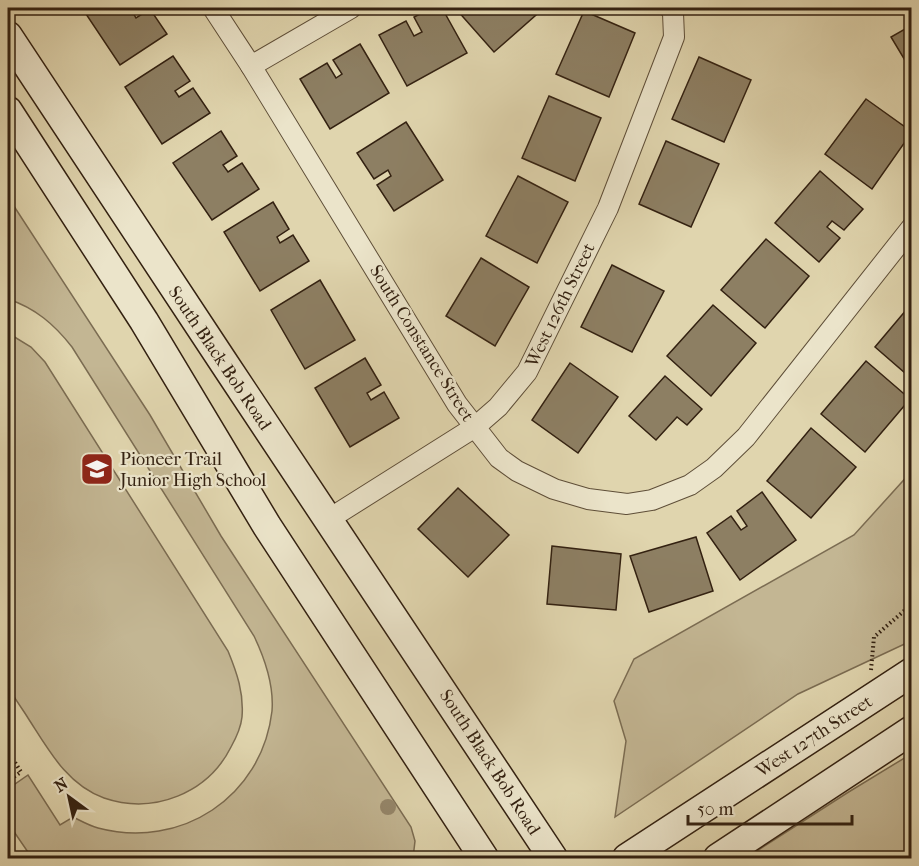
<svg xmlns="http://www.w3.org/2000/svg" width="919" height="866" font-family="'IM FELL French Canon',serif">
<rect width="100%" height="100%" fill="#e0d5ae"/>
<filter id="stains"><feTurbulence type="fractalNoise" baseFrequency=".00333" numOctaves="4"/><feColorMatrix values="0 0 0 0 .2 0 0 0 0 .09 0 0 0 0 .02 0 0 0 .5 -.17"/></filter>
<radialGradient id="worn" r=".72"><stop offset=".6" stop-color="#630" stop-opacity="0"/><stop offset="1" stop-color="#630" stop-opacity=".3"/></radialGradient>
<g fill="#c3b693" stroke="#7b6c52" stroke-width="1.5">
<path d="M 8,197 L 150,415 L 221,536 L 411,827 L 415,841 L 413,858 L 32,858 L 8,823 L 8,789 L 28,775 L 60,825 L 73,817 C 81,821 90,826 98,828 C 181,850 262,797 272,711 C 274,686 265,659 254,636 L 72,347 C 54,324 35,308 8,299 Z"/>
<path d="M 8,333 L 31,347 L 45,362 L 228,651 C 237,673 244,693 242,717 C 241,727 236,738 231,747 C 208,793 154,815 104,798 C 67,785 48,749 28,718 C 22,708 13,697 9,687 C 5,677 8,624 8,610 C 8,517 7,425 8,333 Z"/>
<path d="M 911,472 L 911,641 L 798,694 L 615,817 L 626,741 L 614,701 L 634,659 L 854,535 Z"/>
<path d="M 911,754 L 911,858 L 746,858 L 847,793 Z"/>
</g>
<g fill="#8d7f63" stroke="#332111" stroke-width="1.5">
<path d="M 82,8 L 137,8 L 132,11 L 136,18 L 150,9 L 167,34 L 120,65 Z"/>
<path d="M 432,8 L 442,8 L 467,53 L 407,86 L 379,35 L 406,21 L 414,36 L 422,32 L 414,17 Z"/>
<path d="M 458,8 L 544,8 L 494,52 L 456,9 Z"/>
<path d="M 584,11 L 635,33 L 609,97 L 556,74 Z"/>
<path d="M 912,25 L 912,72 L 891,37 Z"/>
<path d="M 360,44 L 389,93 L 330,129 L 300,79 L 327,63 L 336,78 L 342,74 L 333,60 Z"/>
<path d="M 173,56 L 190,81 L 175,91 L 179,97 L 193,88 L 210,113 L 162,144 L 125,87 Z"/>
<path d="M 699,57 L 751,80 L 724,142 L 672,119 Z"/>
<path d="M 549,96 L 601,118 L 575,181 L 522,158 Z"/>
<path d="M 866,99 L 912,132 L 872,189 L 825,154 Z"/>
<path d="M 406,122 L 443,180 L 394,211 L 377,185 L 391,176 L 388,170 L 374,179 L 357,153 Z"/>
<path d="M 221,131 L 237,156 L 223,165 L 228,172 L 242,163 L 259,189 L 212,220 L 173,163 Z"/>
<path d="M 666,141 L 719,164 L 691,227 L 639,204 Z"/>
<path d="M 820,171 L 863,209 L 844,230 L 832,221 L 827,227 L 840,238 L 819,262 L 775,223 Z"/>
<path d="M 518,176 L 568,202 L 537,263 L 486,236 Z"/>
<path d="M 273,202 L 289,229 L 277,237 L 280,243 L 293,235 L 309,261 L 260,291 L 224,232 Z"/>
<path d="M 766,239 L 809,276 L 765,328 L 721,290 Z"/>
<path d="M 481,258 L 529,287 L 495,346 L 446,316 Z"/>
<path d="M 612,265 L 664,291 L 632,352 L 581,327 Z"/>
<path d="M 320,280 L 355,340 L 305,369 L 271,310 Z"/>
<path d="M 912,303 L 912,379 L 875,347 Z"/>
<path d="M 713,305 L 756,343 L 711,396 L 667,356 Z"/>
<path d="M 365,358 L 381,385 L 367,393 L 371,400 L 384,392 L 399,418 L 350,447 L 315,388 Z"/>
<path d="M 866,361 L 910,399 L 865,452 L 821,414 Z"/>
<path d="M 570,363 L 618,397 L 578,453 L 532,420 Z"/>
<path d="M 665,376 L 702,409 L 687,425 L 677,417 L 656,440 L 629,416 Z"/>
<path d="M 811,428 L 856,467 L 811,518 L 767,481 Z"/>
<path d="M 458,488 L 509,535 L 468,577 L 418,529 Z"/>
<path d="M 762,492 L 796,540 L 740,580 L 707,533 L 731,516 L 741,530 L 747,526 L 737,511 Z"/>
<path d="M 696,537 L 713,591 L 649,612 L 630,556 Z"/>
<path d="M 552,546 L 621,554 L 616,610 L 547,604 Z"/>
</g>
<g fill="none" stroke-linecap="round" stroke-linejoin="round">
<defs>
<g id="minor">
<path d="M 213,8 L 251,66 L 457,404 L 499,458 L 517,471 L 554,489 L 588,499 L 627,504 L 652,500 L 690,485 L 714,468 L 746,437 L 912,227"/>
<path d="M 251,66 L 351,8"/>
<path d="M 329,519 L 475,427 L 498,407 L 527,372 L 608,208 L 674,37 L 673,13 L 670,8"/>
</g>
<g id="secondary">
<path d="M 8,36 C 188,311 372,584 553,858"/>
<path d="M 8,111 L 144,321 L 267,526 L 484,858"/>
<path d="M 627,858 L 912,672"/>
<path d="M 718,858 L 912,730"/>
</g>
</defs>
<use href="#minor" stroke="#5e4e38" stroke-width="22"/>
<use href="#secondary" stroke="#332111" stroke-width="31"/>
<g stroke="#332111" stroke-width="4" stroke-dasharray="1.5 3" stroke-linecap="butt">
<path d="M 871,670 L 874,637 L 912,604"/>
<path d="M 8,751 L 21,772 L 8,781"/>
</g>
<use href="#minor" stroke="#ebe4ca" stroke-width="20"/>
<use href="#secondary" stroke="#ebe4ca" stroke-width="28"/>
</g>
<circle fill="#95866a" cx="388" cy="807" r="8"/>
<defs>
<symbol id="school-square" viewBox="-11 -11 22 22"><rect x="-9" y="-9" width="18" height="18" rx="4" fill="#8f2418" stroke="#ebe4ca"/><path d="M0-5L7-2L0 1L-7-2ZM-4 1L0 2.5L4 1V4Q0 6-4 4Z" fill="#fff"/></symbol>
</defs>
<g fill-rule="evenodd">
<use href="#school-square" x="78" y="450" width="38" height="38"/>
</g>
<g text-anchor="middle" stroke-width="4.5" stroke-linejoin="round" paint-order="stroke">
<g font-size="18" fill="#332111" stroke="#ebe4ca">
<text transform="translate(560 305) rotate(-64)" y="6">West 126th Street</text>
<text transform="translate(422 343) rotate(58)" y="6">South Constance Street</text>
<text transform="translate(220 358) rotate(56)" y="6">South Black Bob Road</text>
<text transform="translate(814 736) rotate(-33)" y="6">West 127th Street</text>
<text transform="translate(490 762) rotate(57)" y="6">South Black Bob Road</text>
</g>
<g font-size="18" fill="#332111" stroke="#ebe4ca" text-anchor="start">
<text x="120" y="465">Pioneer Trail<tspan x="120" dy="21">Junior High School</tspan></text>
</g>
</g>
<rect width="919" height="866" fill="none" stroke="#e0d5ae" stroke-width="30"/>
<rect x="9" y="9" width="901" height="848" fill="none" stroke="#332111" stroke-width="3"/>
<rect x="15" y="15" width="889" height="836" fill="none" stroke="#332111" stroke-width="1.5"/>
<g transform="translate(69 797) rotate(327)" stroke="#ebe4ca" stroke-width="4.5" paint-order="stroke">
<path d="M0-4.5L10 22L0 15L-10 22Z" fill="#332111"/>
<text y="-9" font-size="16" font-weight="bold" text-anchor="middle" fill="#332111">N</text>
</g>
<path d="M688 815v9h164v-9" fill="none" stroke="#332111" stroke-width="3"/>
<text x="697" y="815" font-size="18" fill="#332111" stroke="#ebe4ca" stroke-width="4.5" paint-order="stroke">50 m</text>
<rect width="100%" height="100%" filter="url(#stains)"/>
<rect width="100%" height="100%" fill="url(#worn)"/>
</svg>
